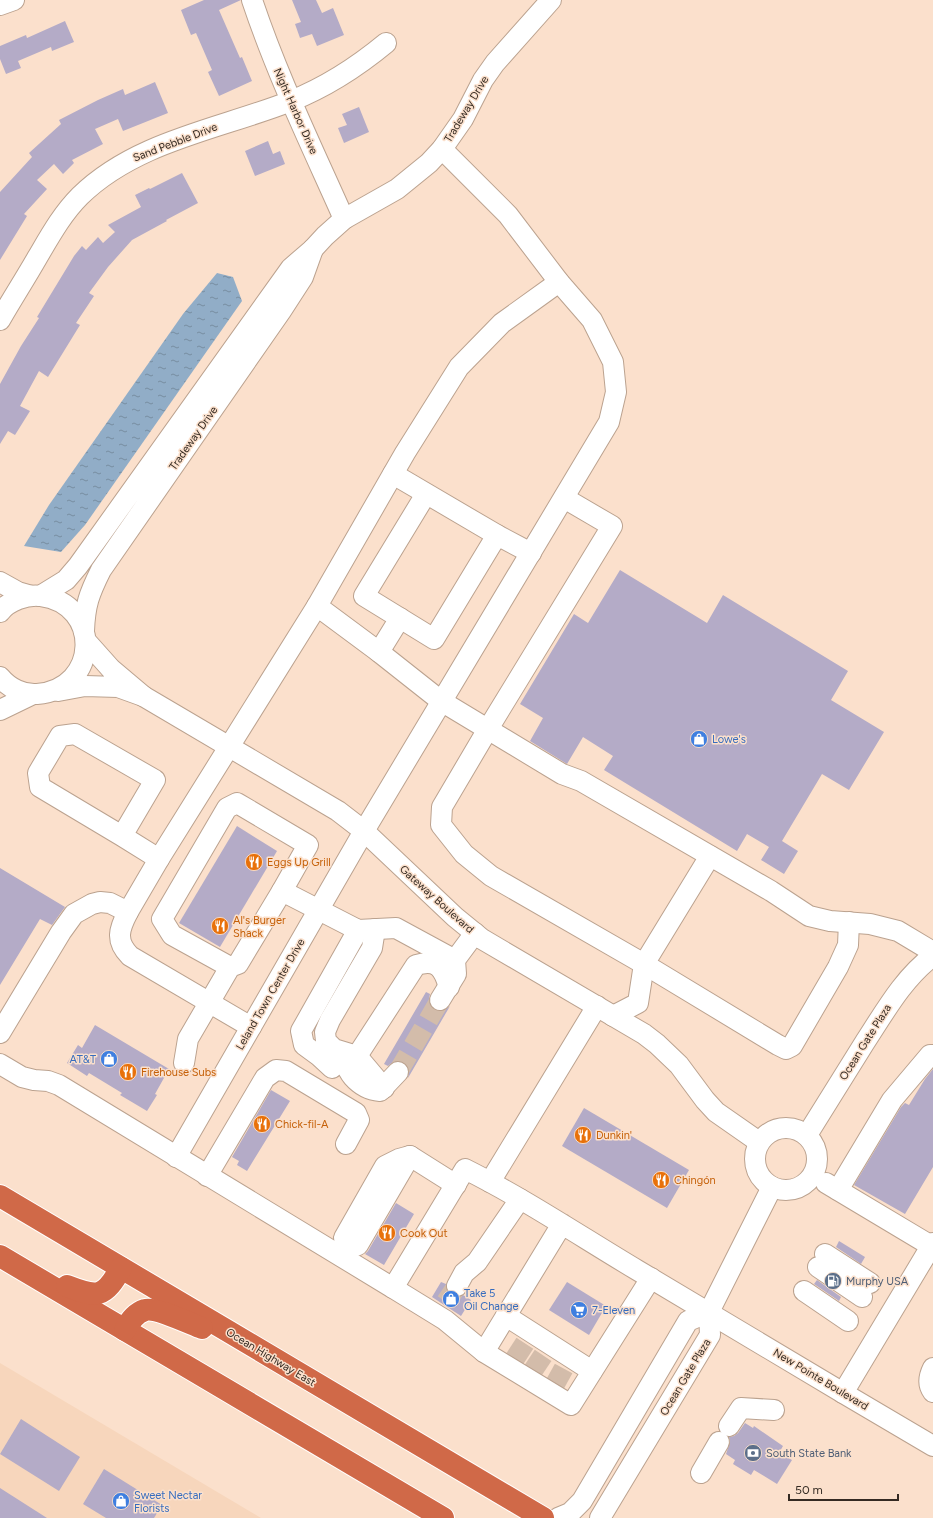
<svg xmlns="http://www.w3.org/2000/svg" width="933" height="1518" font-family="Figtree,sans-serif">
<defs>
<pattern id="water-ripples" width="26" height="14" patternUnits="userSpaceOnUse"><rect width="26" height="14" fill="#91adc7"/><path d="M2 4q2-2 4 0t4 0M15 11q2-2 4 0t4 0" fill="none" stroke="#778da1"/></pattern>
</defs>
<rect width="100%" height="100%" fill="#fbe0cc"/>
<path fill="#f7d6bc" d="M 0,1363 L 261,1518 L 0,1518 Z"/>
<path fill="url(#water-ripples)" d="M 217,273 L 233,277 L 242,301 L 85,525 L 61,552 L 24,546 L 49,505 L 183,314 Z"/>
<g fill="#b4abc7">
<path d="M 204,0 L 241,0 L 219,10 L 240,58 L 242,57 L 252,81 L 219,96 L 208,72 L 212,70 L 196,33 L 191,35 L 181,10 Z"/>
<path d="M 292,0 L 316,0 L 322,13 L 333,8 L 344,35 L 317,46 L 312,34 L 300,38 L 295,24 L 301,22 Z"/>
<path d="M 65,21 L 74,42 L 52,51 L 51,47 L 18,61 L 21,68 L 6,74 L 0,59 L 0,46 L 26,35 L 27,38 Z"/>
<path d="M 155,82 L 168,113 L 123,131 L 118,119 L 95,129 L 103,144 L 72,160 L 74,163 L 63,174 L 54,164 L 37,180 L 47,189 L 24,214 L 27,216 L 0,260 L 0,192 L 32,157 L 29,153 L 61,124 L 59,120 L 98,100 L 123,89 L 125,95 Z"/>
<path d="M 359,107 L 369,132 L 344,143 L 338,128 L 347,125 L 342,114 Z"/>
<path d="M 268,141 L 273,154 L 280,151 L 285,164 L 255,176 L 245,151 Z"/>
<path d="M 182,173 L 198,203 L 166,220 L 167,221 L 132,240 L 108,267 L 89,293 L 94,296 L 76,323 L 80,325 L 48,377 L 39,371 L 20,406 L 30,411 L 15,435 L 8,431 L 0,444 L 0,384 L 21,346 L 39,318 L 37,317 L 74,256 L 82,246 L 86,250 L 98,237 L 103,243 L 115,232 L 108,225 L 141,207 L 135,195 L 149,188 L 150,189 Z"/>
<path d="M 620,570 L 707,623 L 723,595 L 848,671 L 831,700 L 884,732 L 849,790 L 822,774 L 782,841 L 798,851 L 784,874 L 761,860 L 769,847 L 747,834 L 737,851 L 604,770 L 613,756 L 583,737 L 567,764 L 530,741 L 543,718 L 520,704 L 574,614 L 588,623 Z"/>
<path d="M 237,826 L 277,851 L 220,947 L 179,923 Z"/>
<path d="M 0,868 L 65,907 L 52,925 L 40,919 L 0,985 Z"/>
<path d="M 426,992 L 430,994 L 429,999 L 430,1005 L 434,1010 L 440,1011 L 445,1010 L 450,1006 L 408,1078 L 409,1069 L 406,1063 L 400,1061 L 394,1061 L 388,1066 L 384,1064 Z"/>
<path d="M 95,1025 L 169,1069 L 155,1094 L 157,1095 L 147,1111 L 120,1095 L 122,1093 L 89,1073 L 87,1076 L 67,1063 L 78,1045 L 82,1048 Z"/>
<path d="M 933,1069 L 933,1167 L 905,1214 L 854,1185 L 901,1107 L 905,1103 L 909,1105 L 925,1079 Z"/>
<path d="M 271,1090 L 290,1101 L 247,1171 L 237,1165 L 239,1161 L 232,1157 Z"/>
<path d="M 584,1108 L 689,1170 L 667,1208 L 562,1146 Z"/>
<path d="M 396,1203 L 414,1214 L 384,1265 L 365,1254 L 368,1251 Z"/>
<path d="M 839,1241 L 865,1257 L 861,1264 L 836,1247 Z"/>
<path d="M 817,1280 L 841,1297 L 839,1301 L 814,1284 Z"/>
<path d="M 441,1282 L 446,1284 L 447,1292 L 451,1296 L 457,1297 L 463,1295 L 471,1300 L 461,1316 L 432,1297 Z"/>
<path d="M 567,1282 L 606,1306 L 589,1335 L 549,1310 Z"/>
<path d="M 21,1419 L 80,1457 L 59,1491 L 0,1454 Z"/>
<path d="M 745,1423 L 753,1428 L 754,1426 L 783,1446 L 779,1453 L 792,1460 L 777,1484 L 754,1470 L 751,1475 L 733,1464 L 735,1460 L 726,1454 L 730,1442 L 729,1437 L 734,1436 L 738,1433 Z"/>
<path d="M 104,1469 L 162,1505 L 154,1518 L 106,1518 L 83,1504 Z"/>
<path d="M 0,1488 L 47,1518 L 0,1518 Z"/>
</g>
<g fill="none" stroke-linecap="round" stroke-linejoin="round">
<g stroke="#d3bcaa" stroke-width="20" stroke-dasharray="20 10" stroke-linecap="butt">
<path d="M 398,1072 L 440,1000"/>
<path d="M 446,1302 L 457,1286"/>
<path d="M 514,1360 L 525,1343"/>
<path d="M 532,1372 L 544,1354"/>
<path d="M 554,1386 L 565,1366"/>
</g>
<defs>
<g id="minor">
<path d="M 252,0 C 277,75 312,147 344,219"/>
<path d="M 0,5 L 14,0"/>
<path d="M 313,249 L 325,236 L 344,219 L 397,189 L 429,163 L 442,149 L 463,119 L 483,80 L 495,63 L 551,0"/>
<path d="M 559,282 L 502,323 L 459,367 L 405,453 L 317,606 L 379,652 L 441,701 L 562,774 L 581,781 L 771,891 L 809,916 L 830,921 L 870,924 L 898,931 L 933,952"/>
<path d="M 0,320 C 12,299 25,279 37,258 C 50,236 62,214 80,196 C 136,141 220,129 291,101 C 326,87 357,67 386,43"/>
<path d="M 393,474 L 497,535"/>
<path d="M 426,494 L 364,596 L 434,639 L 497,535 L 531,553"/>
<path d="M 564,498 L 612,526 L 488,729 L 442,807 L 441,825 L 464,854 L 491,876 L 644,964 L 778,1045 L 786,1049 L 792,1046 L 838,967 L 848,945 L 849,922"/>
<path d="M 0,582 L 18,592 L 32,596"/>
<path d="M 40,596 L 66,580 L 78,566 L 291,268 L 313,249 L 303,277 L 281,311 L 101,570 C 89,594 85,605 84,631"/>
<path d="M 0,612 C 8,601 27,594 41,596 C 102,604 100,689 37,694 C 23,695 9,688 0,677"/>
<path d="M 379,652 L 400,618"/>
<path d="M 58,691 L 85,686 L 118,687 L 143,696 L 111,669 L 86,641"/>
<path d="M 143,696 L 338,811 L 364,831 L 455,917 L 482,939 L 644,1034 L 657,1044 L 679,1065 L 705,1100 L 716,1112 L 759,1142"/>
<path d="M 0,710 L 33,694"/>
<path d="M 122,836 L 155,780 L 75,734 L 60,736 L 38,773 L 40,787 L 122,836 L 159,859"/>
<path d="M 128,912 C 119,929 115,941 130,956 L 251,1027"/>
<path d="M 375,929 L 372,948 L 330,1020 L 325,1032 L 326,1041 L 334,1049 L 357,1056 L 384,1088"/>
<path d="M 230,967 L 172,935 L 162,919 L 227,808 L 237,803 L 308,845 L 282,891 L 358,930 L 396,928 L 455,960"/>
<path d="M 440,1000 L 456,974 L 455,960 L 475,933"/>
<path d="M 613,1016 L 638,1003 L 644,964 L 710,856"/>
<path d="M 0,1033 L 61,932 L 74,914 L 92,904 L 100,902 L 110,903 L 128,912 L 159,859 L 317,606"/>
<path d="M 357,1056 L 416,965 C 437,959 443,967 449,987"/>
<path d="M 184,1063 L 188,1039 L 230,967 L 238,964 L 282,891"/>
<path d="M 341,1063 C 350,1069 347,1070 353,1077 C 360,1085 369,1090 380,1091 L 398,1072"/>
<path d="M 0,1064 L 22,1077 L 34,1080 L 48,1081 L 59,1085 L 393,1288"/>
<path d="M 332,1068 L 319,1056 L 304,1045 L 301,1031 L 358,930"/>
<circle cx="786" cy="1159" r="31"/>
<path d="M 807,1135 C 826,1104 846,1073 865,1042 C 884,1013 904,977 933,956"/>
<path d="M 176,1157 L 364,831 L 609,422 L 616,392 L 613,362 L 592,320 L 559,282 L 508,215 L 442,149"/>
<path d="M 207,1176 L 265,1078 L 276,1070 L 286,1071 L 356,1113 L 359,1120 L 346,1144"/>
<path d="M 490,1182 L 597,1006"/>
<path d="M 826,1183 L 933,1247"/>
<path d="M 838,1190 L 892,1100 L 930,1055 L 933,1055"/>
<path d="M 562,1224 L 484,1352 L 445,1320 L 393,1288 L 465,1169 C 525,1199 580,1236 637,1270 C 736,1329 834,1388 933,1446"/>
<path d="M 347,1249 L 344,1238 L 385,1166 L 399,1159 L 410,1156 L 456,1185"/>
<path d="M 825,1254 L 870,1283"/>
<path d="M 343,1257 L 347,1249 L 358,1245 L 410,1156"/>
<path d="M 818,1267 L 862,1297"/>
<path d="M 457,1286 L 464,1273 L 477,1262 L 520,1199"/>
<path d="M 804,1291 L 848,1321"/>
<path d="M 506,1316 L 592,1371"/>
<path d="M 484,1352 L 571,1405 L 651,1278"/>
<path d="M 933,1368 C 929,1376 927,1384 933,1392"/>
<path d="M 843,1393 L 933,1243"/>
<path d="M 729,1426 L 741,1408 L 774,1410"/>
<path d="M 701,1473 L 719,1442"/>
<path d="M 558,1518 L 570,1513 L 582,1501 L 688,1321 L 709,1312"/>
<path d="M 600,1518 L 710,1335 L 709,1312 L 772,1187"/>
</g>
<g id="highway">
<path d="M 0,1196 L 543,1518"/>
<path d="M 0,1256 L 443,1518"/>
<path d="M 67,1286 C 98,1298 104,1298 121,1268"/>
<path d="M 125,1330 C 129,1322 136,1313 145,1310 C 156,1307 191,1324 202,1328"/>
</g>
</defs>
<use href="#minor" stroke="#bba28f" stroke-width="22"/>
<use href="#highway" stroke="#fff" stroke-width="24"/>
<use href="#minor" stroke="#fff" stroke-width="20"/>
<use href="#highway" stroke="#d06948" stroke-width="22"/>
</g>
<defs>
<symbol id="shop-disc" viewBox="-11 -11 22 22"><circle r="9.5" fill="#3f7fe0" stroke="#fbe0cc"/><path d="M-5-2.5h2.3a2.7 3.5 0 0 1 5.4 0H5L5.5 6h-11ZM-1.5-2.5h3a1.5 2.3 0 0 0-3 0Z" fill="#fff"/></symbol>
<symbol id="restaurant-disc" viewBox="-11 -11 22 22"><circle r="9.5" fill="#e8710a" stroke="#fbe0cc"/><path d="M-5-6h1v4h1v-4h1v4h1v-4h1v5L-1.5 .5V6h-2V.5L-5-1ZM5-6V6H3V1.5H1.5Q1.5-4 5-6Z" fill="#fff"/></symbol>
<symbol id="fuel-disc" viewBox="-11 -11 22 22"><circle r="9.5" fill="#5c6f8a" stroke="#fbe0cc"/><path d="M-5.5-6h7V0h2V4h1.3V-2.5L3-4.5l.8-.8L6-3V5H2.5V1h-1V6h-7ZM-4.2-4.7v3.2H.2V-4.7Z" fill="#fff"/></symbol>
<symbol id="supermarket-disc" viewBox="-11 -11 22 22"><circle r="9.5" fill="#3f7fe0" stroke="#fbe0cc"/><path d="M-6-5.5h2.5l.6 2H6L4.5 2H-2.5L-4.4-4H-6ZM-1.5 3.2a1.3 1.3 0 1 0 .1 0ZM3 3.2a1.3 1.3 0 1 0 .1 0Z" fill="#fff"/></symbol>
<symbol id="bank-disc" viewBox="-11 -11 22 22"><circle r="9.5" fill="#5c6f8a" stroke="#fbe0cc"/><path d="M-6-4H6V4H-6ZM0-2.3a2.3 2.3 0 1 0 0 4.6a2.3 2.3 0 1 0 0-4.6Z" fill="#fff"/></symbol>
</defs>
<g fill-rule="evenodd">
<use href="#shop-disc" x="689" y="729" width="20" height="20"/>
<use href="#restaurant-disc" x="244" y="852" width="20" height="20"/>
<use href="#restaurant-disc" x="210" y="916" width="20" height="20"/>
<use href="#shop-disc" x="99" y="1049" width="20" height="20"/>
<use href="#restaurant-disc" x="118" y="1062" width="20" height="20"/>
<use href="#restaurant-disc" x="252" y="1114" width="20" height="20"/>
<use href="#restaurant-disc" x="573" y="1125" width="20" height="20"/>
<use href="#restaurant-disc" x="651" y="1170" width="20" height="20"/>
<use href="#restaurant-disc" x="377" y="1223" width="20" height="20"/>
<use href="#fuel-disc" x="823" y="1271" width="20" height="20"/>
<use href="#shop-disc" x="441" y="1289" width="20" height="20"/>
<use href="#supermarket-disc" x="569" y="1300" width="20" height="20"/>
<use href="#bank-disc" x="743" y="1443" width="20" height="20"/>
<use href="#shop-disc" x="111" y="1491" width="20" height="20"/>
</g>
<g text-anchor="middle" stroke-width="3" stroke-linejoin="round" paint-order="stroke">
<g font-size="11" fill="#342a22" stroke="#fbe0cc">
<text transform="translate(466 109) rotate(-59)" y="4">Tradeway Drive</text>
<text transform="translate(296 111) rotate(66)" y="4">Night Harbor Drive</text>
<text transform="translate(175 142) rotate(-21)" y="4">Sand Pebble Drive</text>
<text transform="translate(193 438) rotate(-55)" y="4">Tradeway Drive</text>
<text transform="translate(437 899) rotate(42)" y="4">Gateway Boulevard</text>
<text transform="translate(270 994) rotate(-60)" y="4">Leland Town Center Drive</text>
<text transform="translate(865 1042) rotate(-58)" y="4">Ocean Gate Plaza</text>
<text transform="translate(271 1357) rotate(31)" y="4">Ocean Highway East</text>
<text transform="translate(685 1377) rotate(-59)" y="4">Ocean Gate Plaza</text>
<text transform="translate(821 1379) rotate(31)" y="4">New Pointe Boulevard</text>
</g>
<g font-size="11" fill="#366cbe" stroke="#fbe0cc" text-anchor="start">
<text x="712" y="743">Lowe's</text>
<text x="96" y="1063" text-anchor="end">AT&amp;T</text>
<text x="464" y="1297">Take 5<tspan x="464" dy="13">Oil Change</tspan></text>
<text x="592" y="1314">7-Eleven</text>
<text x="134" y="1499">Sweet Nectar<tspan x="134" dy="13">Florists</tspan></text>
</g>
<g font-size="11" fill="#c56008" stroke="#fbe0cc" text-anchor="start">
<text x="267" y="866">Eggs Up Grill</text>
<text x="233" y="924">Al's Burger<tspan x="233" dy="13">Shack</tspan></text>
<text x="141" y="1076">Firehouse Subs</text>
<text x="275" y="1128">Chick-fil-A</text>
<text x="596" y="1139">Dunkin'</text>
<text x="674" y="1184">Chingón</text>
<text x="400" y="1237">Cook Out</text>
</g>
<g font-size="11" fill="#4e5e75" stroke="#fbe0cc" text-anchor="start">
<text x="846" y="1285">Murphy USA</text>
<text x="766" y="1457">South State Bank</text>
</g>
</g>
<path d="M789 1494v6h109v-6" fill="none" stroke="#342a22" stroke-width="2"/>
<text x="795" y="1494" font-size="12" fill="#342a22" stroke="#fbe0cc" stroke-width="3" paint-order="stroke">50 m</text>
</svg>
